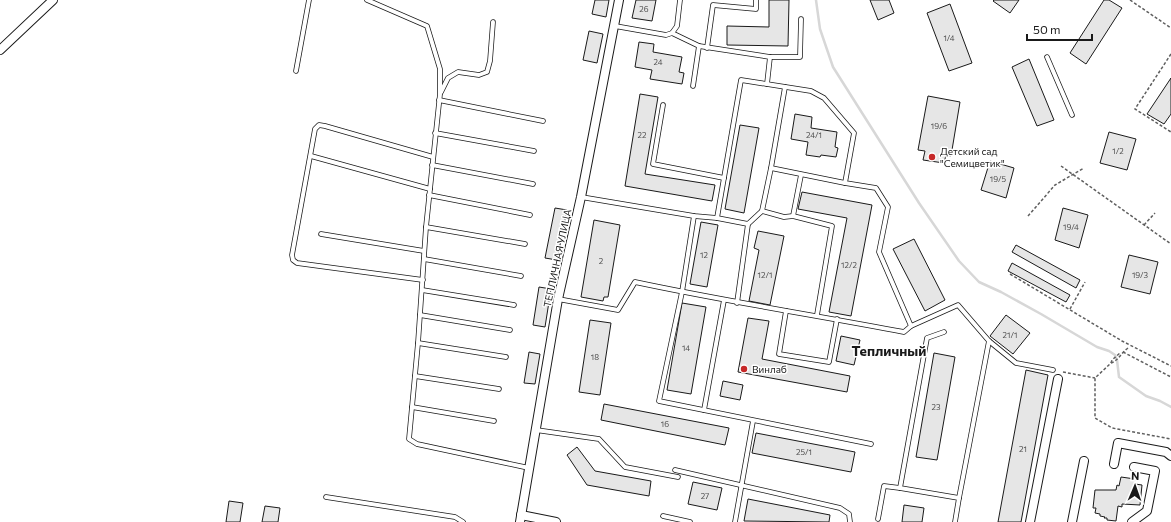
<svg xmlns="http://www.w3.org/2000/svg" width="1171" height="522" font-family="Commissioner,sans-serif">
<rect width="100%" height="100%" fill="#fff"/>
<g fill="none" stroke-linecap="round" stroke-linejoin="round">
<g stroke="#d7d7d7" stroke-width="2.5">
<path d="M 816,0 L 820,29 L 833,67 L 919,203 L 959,261 L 979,282 L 1001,292 L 1041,314 L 1097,347 L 1109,351 L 1115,355 L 1116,358"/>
<path d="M 1117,360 L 1119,377 L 1146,396 L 1160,401 L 1171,407"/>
</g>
</g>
<g fill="#e6e6e6" stroke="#1a1a1a">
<path d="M 595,0 L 609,0 L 606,17 L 592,14 Z"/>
<path d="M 636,0 L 656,0 L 652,21 L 632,18 Z"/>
<path d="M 769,0 L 789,0 L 788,46 L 727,45 L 727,26 L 769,27 Z"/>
<path d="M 870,0 L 889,0 L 894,13 L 878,20 Z"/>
<path d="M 994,0 L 1019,0 L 1010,13 L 993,1 Z"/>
<path d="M 1104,0 L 1109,0 L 1122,8 L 1086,64 L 1070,53 Z"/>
<path d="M 950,4 L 972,63 L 949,71 L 927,13 Z"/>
<path d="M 589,31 L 603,34 L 597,63 L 583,60 Z"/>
<path d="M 639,42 L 654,44 L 653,52 L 682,57 L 679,72 L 684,73 L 682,84 L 650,79 L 652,70 L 635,67 Z"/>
<path d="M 1029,59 L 1054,120 L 1037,126 L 1012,67 Z"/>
<path d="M 1171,78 L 1171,114 L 1164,124 L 1147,114 Z"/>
<path d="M 640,94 L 658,97 L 645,174 L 715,185 L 712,201 L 625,186 Z"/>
<path d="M 928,96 L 960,102 L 951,156 L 946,155 L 944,163 L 923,160 L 925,151 L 918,150 Z"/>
<path d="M 795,114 L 812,117 L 811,128 L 837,132 L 835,147 L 838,148 L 836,157 L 821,155 L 820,157 L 806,155 L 808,142 L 791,139 Z"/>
<path d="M 740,125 L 759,128 L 744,213 L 725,209 Z"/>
<path d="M 1109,132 L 1136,139 L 1127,170 L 1100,163 Z"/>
<path d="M 990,161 L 1014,168 L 1006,198 L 981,190 Z"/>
<path d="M 802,192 L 872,205 L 851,316 L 829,312 L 847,218 L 798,209 Z"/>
<path d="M 555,208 L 567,210 L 557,260 L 545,258 Z"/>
<path d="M 1063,208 L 1088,215 L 1079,248 L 1055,240 Z"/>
<path d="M 594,220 L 620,225 L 608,297 L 604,297 L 603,301 L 581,297 Z"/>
<path d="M 701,222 L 718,225 L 707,287 L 690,284 Z"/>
<path d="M 758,231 L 784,236 L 770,305 L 749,301 L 759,250 L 754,248 Z"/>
<path d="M 914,239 L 945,300 L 925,311 L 893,249 Z"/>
<path d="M 1016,245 L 1080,280 L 1076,288 L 1012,252 Z"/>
<path d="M 1129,255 L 1158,262 L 1150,294 L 1121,287 Z"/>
<path d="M 1012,263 L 1070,295 L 1066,302 L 1008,271 Z"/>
<path d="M 539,287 L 551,289 L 545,327 L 533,325 Z"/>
<path d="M 682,303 L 706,307 L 691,394 L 667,390 Z"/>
<path d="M 1006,315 L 1030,333 L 1013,354 L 990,336 Z"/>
<path d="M 748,318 L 769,321 L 762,359 L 850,376 L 847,392 L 738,372 Z"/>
<path d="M 590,320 L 611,323 L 600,395 L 579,392 Z"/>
<path d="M 841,336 L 860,340 L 854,365 L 836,361 Z"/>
<path d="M 529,352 L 540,354 L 535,384 L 524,383 Z"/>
<path d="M 934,353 L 955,357 L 937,460 L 916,457 Z"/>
<path d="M 1026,370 L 1048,375 L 1021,522 L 998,522 Z"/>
<path d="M 723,381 L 743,385 L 740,400 L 720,396 Z"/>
<path d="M 604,404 L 729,428 L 725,445 L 601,420 Z"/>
<path d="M 756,433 L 855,452 L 851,472 L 752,453 Z"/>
<path d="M 577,447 L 595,471 L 651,481 L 649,496 L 587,485 L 567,455 Z"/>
<path d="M 1121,477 L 1135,479 L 1135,484 L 1142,485 L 1140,505 L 1122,504 L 1122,507 L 1118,506 L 1116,521 L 1107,520 L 1107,518 L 1104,518 L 1105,517 L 1100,516 L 1100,514 L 1095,513 L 1096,508 L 1093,508 L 1095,490 L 1116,490 L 1117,485 L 1119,486 Z"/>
<path d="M 693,482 L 722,488 L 717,510 L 688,504 Z"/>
<path d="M 748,499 L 830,515 L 829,522 L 744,521 Z"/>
<path d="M 229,501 L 243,503 L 240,522 L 226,522 Z"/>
<path d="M 904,505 L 924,508 L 922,522 L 902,522 Z"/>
<path d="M 265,506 L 280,508 L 278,522 L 262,522 Z"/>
</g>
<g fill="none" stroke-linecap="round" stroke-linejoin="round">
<defs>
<g id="service">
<path d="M 367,0 L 427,26 L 440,69 L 440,94 L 426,227 L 418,343 L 409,439 L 417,444 L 529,468"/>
<path d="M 615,26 L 666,35 L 672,33 L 677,26 L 680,0"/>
<path d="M 672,33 L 699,46 L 770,57 L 767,84"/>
<path d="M 707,48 L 713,5 L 756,9 L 756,0"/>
<path d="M 770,57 L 800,57 L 801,19"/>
<path d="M 1047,57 L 1072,115"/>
<path d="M 296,71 L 309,0"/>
<path d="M 693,86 L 699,46"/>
<path d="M 441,92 L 448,78 L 458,72 L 479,75 L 487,72 L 490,61 L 493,22"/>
<path d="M 439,100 L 543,121"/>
<path d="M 663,105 L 653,164 L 724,178"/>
<path d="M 435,133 L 534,151"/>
<path d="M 311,156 L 430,189"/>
<path d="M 432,165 L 533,184"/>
<path d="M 771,168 L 845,183"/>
<path d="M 429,195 L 530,215"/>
<path d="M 581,197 L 694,216 L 717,218 L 748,224 L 762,211 L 784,217 L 793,216 L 832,226 L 817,315"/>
<path d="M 762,211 L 771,168 L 785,87"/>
<path d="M 694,216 L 682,292 L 659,401 L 871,444"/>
<path d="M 793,216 L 801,175"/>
<path d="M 426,227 L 525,244"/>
<path d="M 321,234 L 424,251"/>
<path d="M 424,259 L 521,276"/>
<path d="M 423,280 L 297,263 L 293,260 L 292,255 L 315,129 L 319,125 L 325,126 L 433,157"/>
<path d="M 422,290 L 514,305"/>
<path d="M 558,299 L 618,310 L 635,282 C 724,301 814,315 904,332 L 911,326 L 879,252 L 888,207 L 876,188 L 845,183 L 854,133 L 824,98 L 811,91 L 741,80 L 717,218"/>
<path d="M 737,303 L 748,224"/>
<path d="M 786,311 L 779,354 L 829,362 L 837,319"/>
<path d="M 420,315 L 510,330"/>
<path d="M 911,326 L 958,305 L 989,341 L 1016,363 L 1053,370"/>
<path d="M 944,332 L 927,338 L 900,488 L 959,498 L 955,522"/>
<path d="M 418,343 L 506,357"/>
<path d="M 415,376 L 499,389"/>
<path d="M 412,407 L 494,421"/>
<path d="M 704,410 L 724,300"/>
<path d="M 536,430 L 599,439 L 625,467 L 678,477"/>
<path d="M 675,470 L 840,508 L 849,514 L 850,522"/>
<path d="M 326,497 L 455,517 L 463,522"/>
<path d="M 959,498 L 989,341"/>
<path d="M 663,516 L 690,522"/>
<path d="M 878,519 L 884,486 L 900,488"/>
<path d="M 735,522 L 753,421"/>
</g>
<g id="minor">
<path d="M 0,50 L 53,0"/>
<path d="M 1114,464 L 1118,443 L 1166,452 L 1171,456"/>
<path d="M 521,515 L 556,522"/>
<path d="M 520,522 L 558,299 L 581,197 L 619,0"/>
<path d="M 1030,522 L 1058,379"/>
<path d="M 1072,522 L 1084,461"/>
<path d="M 1132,522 L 1147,511 L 1155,471 L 1134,467"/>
</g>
</defs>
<use href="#service" stroke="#1a1a1a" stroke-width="5.5"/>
<use href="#minor" stroke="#1a1a1a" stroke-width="10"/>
<g stroke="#5f5f5f" stroke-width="1.5" stroke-dasharray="3 2" stroke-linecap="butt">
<path d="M 1130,0 L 1171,28"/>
<path d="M 1171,54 L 1135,109 L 1171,132"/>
<path d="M 1061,166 L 1171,244"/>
<path d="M 1028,216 L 1055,185 L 1084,168"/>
<path d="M 1144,225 L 1155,213"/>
<path d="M 1010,274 L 1122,341 L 1171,366"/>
<path d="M 1070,309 L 1085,282"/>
<path d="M 1128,348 C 1121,353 1118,361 1111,363 L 1095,378 L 1095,418 L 1112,428 L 1171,439"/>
<path d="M 1123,352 L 1171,377"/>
<path d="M 1111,363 L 1112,360 L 1120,353"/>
<path d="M 1063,372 L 1095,378"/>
</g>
<use href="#service" stroke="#fff" stroke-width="4"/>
<use href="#minor" stroke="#fff" stroke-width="8"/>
</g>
<g fill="#c62828" stroke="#fff" stroke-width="1.5">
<circle cx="932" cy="157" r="4"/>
<circle cx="744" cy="369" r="4"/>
</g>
<g text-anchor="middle" stroke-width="3" stroke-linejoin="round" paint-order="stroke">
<g font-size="8" fill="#4d4d4d">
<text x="644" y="12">26</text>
<text x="949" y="41">1/4</text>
<text x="658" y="65">24</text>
<text x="939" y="129">19/6</text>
<text x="642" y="138">22</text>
<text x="814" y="138">24/1</text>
<text x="1118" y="154">1/2</text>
<text x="998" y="182">19/5</text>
<text x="1071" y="230">19/4</text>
<text x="704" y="258">12</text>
<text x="601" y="264">2</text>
<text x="849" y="268">12/2</text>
<text x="765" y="278">12/1</text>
<text x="1140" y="278">19/3</text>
<text x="1010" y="338">21/1</text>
<text x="686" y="351">14</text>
<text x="595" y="360">18</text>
<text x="936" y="410">23</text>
<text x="665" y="427">16</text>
<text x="1023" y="452">21</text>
<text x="804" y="455">25/1</text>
<text x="705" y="499">27</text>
</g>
<g font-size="10" fill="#1a1a1a" stroke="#fff" text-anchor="start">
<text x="940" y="155">Детский сад<tspan x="940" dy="12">"Семицветик"</tspan></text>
<text x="752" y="373">Винлаб</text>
</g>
<g font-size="10" fill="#1a1a1a" stroke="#fff">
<text transform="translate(557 258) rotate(-78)" y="4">ТЕПЛИЧНАЯ УЛИЦА</text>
</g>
<g font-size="14" font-weight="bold" fill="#1a1a1a" stroke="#fff">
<text x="889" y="356">Тепличный</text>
</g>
</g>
<g transform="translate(1135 486) rotate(2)" stroke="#ffffff" stroke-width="3" paint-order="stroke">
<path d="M0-3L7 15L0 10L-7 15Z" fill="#1a1a1a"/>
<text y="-6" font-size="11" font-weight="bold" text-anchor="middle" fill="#1a1a1a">N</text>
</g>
<path d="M1027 34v6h65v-6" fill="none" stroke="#1a1a1a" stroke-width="2"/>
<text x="1033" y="34" font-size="12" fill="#1a1a1a" stroke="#ffffff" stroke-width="3" paint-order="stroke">50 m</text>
</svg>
